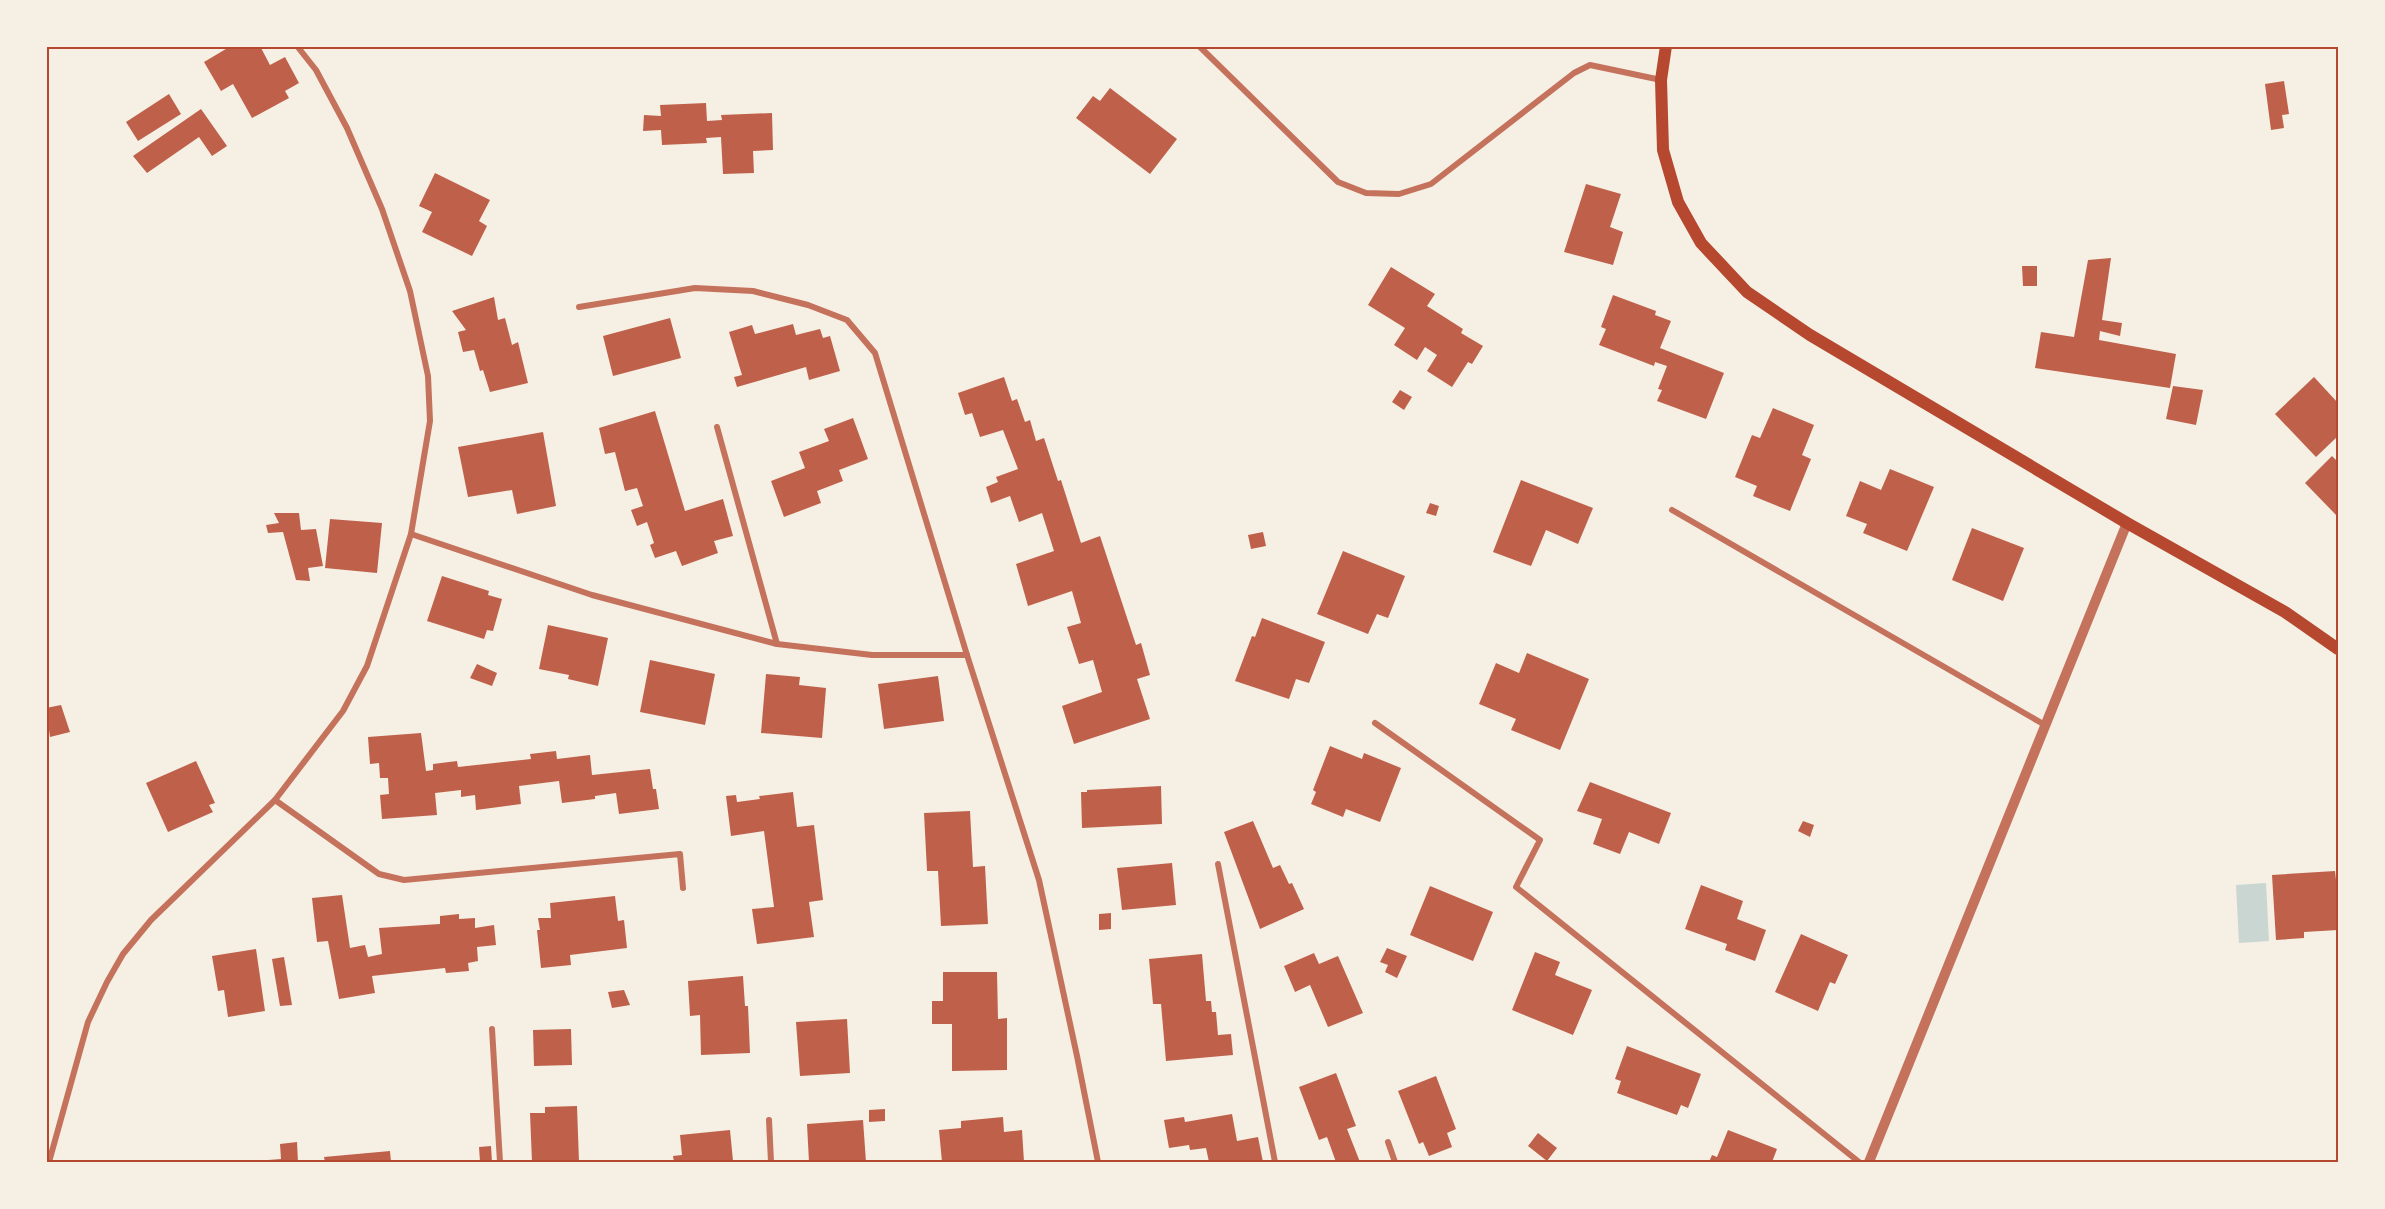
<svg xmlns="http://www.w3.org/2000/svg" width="2385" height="1209" font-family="Literata,serif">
<rect width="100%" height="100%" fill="#f6efe4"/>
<path fill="#c9d6d2" d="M 2266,883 L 2269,941 L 2239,943 L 2236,885 Z"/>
<g fill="#bf614a">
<path d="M 231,46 L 260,46 L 270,65 L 285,57 L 299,83 L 285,91 L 289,98 L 252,118 L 233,84 L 221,91 L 204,62 Z"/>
<path d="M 2284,81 L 2289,114 L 2282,115 L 2284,128 L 2271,130 L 2265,84 Z"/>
<path d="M 1110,88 L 1177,139 L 1150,174 L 1076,118 L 1093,96 L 1100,101 Z"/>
<path d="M 169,94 L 181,114 L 138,141 L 126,122 Z"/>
<path d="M 706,103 L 707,121 L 722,120 L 721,115 L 772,113 L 773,150 L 753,151 L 754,173 L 723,174 L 721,137 L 706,138 L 707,143 L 662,145 L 661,130 L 643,131 L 644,115 L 661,116 L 660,105 Z"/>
<path d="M 201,109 L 227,146 L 212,156 L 199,137 L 147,173 L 133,156 Z"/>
<path d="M 435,173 L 490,200 L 479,221 L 487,226 L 472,256 L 422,232 L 432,212 L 419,206 Z"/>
<path d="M 1586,184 L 1621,194 L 1610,227 L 1623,232 L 1613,265 L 1564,252 Z"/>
<path d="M 2111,258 L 2102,320 L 2122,323 L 2120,336 L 2100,331 L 2099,340 L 2176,354 L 2170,388 L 2035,368 L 2041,332 L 2074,337 L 2088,260 Z"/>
<path d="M 2022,266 L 2037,266 L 2037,286 L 2023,286 Z"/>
<path d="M 1391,267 L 1435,294 L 1427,306 L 1463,329 L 1461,333 L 1483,346 L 1472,364 L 1468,362 L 1452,387 L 1427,371 L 1437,355 L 1425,347 L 1417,360 L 1394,345 L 1405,328 L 1368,305 Z"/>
<path d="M 1613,295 L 1656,311 L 1655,315 L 1671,321 L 1660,348 L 1724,373 L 1706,419 L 1657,401 L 1662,390 L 1658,389 L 1667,366 L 1655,362 L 1654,366 L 1599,345 L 1606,329 L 1601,327 Z"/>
<path d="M 494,297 L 498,320 L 505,318 L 512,345 L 518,342 L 528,383 L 490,392 L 483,370 L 480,371 L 474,350 L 463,352 L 458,332 L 466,330 L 452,311 Z"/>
<path d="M 670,318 L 681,358 L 613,376 L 603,336 Z"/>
<path d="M 793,324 L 796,335 L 820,329 L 823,338 L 830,336 L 840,371 L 809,380 L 806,367 L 737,387 L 734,377 L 742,375 L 729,332 L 752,325 L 755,334 Z"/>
<path d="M 1004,377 L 1012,401 L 1017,399 L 1025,422 L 1030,420 L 1036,441 L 1044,438 L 1058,481 L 1061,480 L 1081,543 L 1100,536 L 1136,645 L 1141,643 L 1150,675 L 1137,679 L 1150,719 L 1074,744 L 1062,706 L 1102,692 L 1093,660 L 1079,664 L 1067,627 L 1081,623 L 1072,591 L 1028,606 L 1016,564 L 1054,551 L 1042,513 L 1019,522 L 1010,496 L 991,503 L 986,487 L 998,482 L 996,477 L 1018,469 L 1003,430 L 980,437 L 972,413 L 965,415 L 958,393 Z"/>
<path d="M 2314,377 L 2338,403 L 2338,436 L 2316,457 L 2275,414 Z"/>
<path d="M 2173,386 L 2203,390 L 2196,425 L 2166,419 Z"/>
<path d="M 1400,390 L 1412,397 L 1404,410 L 1392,402 Z"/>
<path d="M 1773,408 L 1814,425 L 1802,455 L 1811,459 L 1790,511 L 1753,496 L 1757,486 L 1735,477 L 1752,435 L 1760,438 Z"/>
<path d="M 655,411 L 685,511 L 723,499 L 733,536 L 714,541 L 718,553 L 682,566 L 676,551 L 655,558 L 650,545 L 654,543 L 647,522 L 637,526 L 631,510 L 643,506 L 637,488 L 625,491 L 615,452 L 605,454 L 599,428 Z"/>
<path d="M 853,418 L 868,459 L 839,470 L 843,481 L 817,491 L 821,503 L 784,517 L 771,481 L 805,468 L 799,452 L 829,441 L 824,429 Z"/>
<path d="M 543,432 L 556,506 L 517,514 L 512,490 L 468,497 L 458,447 Z"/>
<path d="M 2332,456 L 2338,462 L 2338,517 L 2305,483 Z"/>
<path d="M 1890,469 L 1934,487 L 1907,551 L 1863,533 L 1867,524 L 1846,516 L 1860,481 L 1881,490 Z"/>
<path d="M 1521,480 L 1593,508 L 1578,544 L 1546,530 L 1531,566 L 1493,552 Z"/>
<path d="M 1430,503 L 1439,506 L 1436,516 L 1426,513 Z"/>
<path d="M 274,513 L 299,513 L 301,530 L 316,529 L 323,566 L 308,568 L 310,581 L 296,580 L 283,532 L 268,533 L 266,525 L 279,523 Z"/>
<path d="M 330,519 L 382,523 L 377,573 L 325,568 Z"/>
<path d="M 1972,528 L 2024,548 L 2003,601 L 1952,580 Z"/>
<path d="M 1263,532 L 1266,546 L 1251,549 L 1248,535 Z"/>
<path d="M 1343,551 L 1405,576 L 1388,618 L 1377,614 L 1368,634 L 1317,614 Z"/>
<path d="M 442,576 L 489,591 L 488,595 L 502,599 L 493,631 L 487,630 L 484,639 L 427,621 Z"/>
<path d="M 1262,618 L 1325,642 L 1309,683 L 1296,679 L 1289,699 L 1235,681 L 1252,636 L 1255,637 Z"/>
<path d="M 548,625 L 608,638 L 598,686 L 568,679 L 569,675 L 539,669 Z"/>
<path d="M 1527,653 L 1589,679 L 1560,750 L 1511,730 L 1516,719 L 1479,704 L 1496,663 L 1519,673 Z"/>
<path d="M 650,660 L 715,674 L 705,725 L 640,712 Z"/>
<path d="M 477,664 L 497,673 L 492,686 L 470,678 Z"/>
<path d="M 766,674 L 800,677 L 799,685 L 826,688 L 822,738 L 761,733 Z"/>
<path d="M 938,676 L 944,721 L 884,729 L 878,684 Z"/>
<path d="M 61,705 L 70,732 L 50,737 L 46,708 Z"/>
<path d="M 421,733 L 426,771 L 433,770 L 433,764 L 457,761 L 458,767 L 531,759 L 530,754 L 556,751 L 557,759 L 590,755 L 592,775 L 650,769 L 653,789 L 656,789 L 659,809 L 619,814 L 616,793 L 595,796 L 595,799 L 562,803 L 559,781 L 519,786 L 521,804 L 476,810 L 475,795 L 461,797 L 461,790 L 435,793 L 437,815 L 382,819 L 380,795 L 389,794 L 388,778 L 380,778 L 379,763 L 370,764 L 368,737 Z"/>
<path d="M 1330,746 L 1362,759 L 1364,753 L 1401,768 L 1380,822 L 1346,809 L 1343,817 L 1311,804 L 1316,792 L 1313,790 Z"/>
<path d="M 196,761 L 215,803 L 209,805 L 213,812 L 168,832 L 146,783 Z"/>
<path d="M 1590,782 L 1671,813 L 1659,844 L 1629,832 L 1620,854 L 1593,844 L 1602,819 L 1577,811 Z"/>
<path d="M 1161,786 L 1162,824 L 1082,828 L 1081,792 L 1087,792 L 1087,790 Z"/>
<path d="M 793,792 L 797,827 L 814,825 L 823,900 L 809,902 L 814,937 L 757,944 L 752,909 L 774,907 L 764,831 L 731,836 L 726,796 L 736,795 L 737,802 L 760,799 L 759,796 Z"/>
<path d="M 970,811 L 973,867 L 985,866 L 988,924 L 941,926 L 938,871 L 927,871 L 924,813 Z"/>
<path d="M 1253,821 L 1273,868 L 1280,865 L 1289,884 L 1292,883 L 1304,909 L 1260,929 L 1224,832 Z"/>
<path d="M 1803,821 L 1814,825 L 1810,837 L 1798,831 Z"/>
<path d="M 1172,863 L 1176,905 L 1122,910 L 1117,868 Z"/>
<path d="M 2335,871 L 2336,880 L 2338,880 L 2338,930 L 2304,932 L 2304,938 L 2276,940 L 2272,875 Z"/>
<path d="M 1701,885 L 1743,901 L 1737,919 L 1766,930 L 1755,961 L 1725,950 L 1727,944 L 1685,929 Z"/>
<path d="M 1430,886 L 1493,912 L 1473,961 L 1410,935 Z"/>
<path d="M 342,895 L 350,948 L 365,945 L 368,957 L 382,954 L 379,928 L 440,924 L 440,916 L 459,914 L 459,919 L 475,918 L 475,928 L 494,925 L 496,945 L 477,947 L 478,961 L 468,963 L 469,971 L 446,973 L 445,968 L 372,976 L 375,993 L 339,999 L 328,941 L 317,942 L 312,898 Z"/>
<path d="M 615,896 L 618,921 L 624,920 L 627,948 L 570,955 L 571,965 L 541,968 L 537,930 L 540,930 L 538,918 L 551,918 L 550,903 Z"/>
<path d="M 1111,913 L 1111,929 L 1099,930 L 1099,914 Z"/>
<path d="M 1801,934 L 1848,955 L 1835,984 L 1830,982 L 1818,1011 L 1775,992 Z"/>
<path d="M 1387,948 L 1407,956 L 1397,978 L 1385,972 L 1388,965 L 1380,962 Z"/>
<path d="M 256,949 L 265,1011 L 228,1017 L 224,990 L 218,991 L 212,956 Z"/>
<path d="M 1535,952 L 1560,962 L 1555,975 L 1592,990 L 1573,1035 L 1512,1010 Z"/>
<path d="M 1314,953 L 1319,964 L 1338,956 L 1363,1013 L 1328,1027 L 1310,985 L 1295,992 L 1284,966 Z"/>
<path d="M 1202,954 L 1206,1001 L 1211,1001 L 1212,1012 L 1216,1012 L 1218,1035 L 1231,1034 L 1233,1055 L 1166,1061 L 1161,1004 L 1153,1004 L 1149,959 Z"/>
<path d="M 284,957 L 292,1005 L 280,1006 L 272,959 Z"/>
<path d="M 943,972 L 997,972 L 998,1019 L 1007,1018 L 1007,1070 L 952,1071 L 952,1024 L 932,1024 L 932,1001 L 943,1001 Z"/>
<path d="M 743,976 L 745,1006 L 748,1006 L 750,1053 L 701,1055 L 700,1015 L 690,1016 L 688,981 Z"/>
<path d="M 624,990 L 630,1005 L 612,1008 L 608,992 Z"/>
<path d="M 847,1019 L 850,1073 L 800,1076 L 796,1022 Z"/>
<path d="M 571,1029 L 572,1065 L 534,1066 L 533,1030 Z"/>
<path d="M 1627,1046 L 1701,1074 L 1688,1108 L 1681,1105 L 1677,1115 L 1617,1093 L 1621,1081 L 1615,1079 Z"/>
<path d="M 1336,1073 L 1356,1126 L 1347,1129 L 1360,1162 L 1336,1162 L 1327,1137 L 1319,1140 L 1299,1087 Z"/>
<path d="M 1436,1076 L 1456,1129 L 1447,1133 L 1452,1147 L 1429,1156 L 1423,1142 L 1419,1144 L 1398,1091 Z"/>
<path d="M 577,1106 L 579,1162 L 532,1162 L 530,1113 L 545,1113 L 545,1107 Z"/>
<path d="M 885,1109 L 885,1121 L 869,1122 L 869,1110 Z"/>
<path d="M 1232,1114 L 1237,1141 L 1258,1137 L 1263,1162 L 1209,1162 L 1206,1148 L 1190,1150 L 1189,1145 L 1169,1148 L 1164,1120 L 1184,1117 L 1185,1122 Z"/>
<path d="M 1003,1117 L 1004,1132 L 1022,1130 L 1024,1162 L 942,1162 L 939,1130 L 961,1128 L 961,1121 Z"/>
<path d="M 863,1120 L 866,1162 L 809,1162 L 807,1124 Z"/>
<path d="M 730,1130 L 733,1161 L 674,1162 L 673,1156 L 682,1155 L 680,1135 Z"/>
<path d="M 1728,1130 L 1777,1149 L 1772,1162 L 1709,1162 L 1712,1155 L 1717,1157 Z"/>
<path d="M 1538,1133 L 1557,1148 L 1547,1161 L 1528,1146 Z"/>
<path d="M 297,1142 L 298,1162 L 268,1162 L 268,1160 L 281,1159 L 280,1144 Z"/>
<path d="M 491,1146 L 492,1162 L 480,1162 L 479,1147 Z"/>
<path d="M 390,1151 L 391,1162 L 325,1162 L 324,1157 Z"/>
</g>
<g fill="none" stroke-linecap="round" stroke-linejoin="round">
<g stroke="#c5725c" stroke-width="6">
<path d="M 1199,46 L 1338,182 L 1366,193 L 1399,194 L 1431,184 L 1574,73 L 1590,65 L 1661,80"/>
<path d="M 579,307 L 695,288 L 753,291 L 808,305 L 847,320 L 875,353 L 967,655 L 1039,880 L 1077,1056 L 1098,1162"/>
<path d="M 717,427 L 777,644"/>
<path d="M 1672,510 L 2045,725"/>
<path d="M 411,534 L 592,595 L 777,644 L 872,655 L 967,655"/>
<path d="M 1375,723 L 1540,840 L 1516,887 L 1859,1162"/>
<path d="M 275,800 L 379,874 L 404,880 L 680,854 L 683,888"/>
<path d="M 1218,864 L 1275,1162"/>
<path d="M 492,1029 L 500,1162"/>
<path d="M 769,1120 L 771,1162"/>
<path d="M 1388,1142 L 1395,1162"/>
<path d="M 49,1162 L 88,1022 L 107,982 L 123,954 L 151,920 L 275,800 L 343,711 L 367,666 L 411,534 L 430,421 L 428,376 L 410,291 L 382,209 L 347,128 L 316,70 L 297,46"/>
</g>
<path stroke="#c5725c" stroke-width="10" d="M 1869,1162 L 2127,523"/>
<path stroke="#b5482f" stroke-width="12" d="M 1666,46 L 1661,80 L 1663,150 L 1678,202 L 1701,243 L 1747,292 L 1810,335 L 2127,523 L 2285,612 L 2338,649"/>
</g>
<rect width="2385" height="1209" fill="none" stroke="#f6efe4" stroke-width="96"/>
<rect x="48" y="48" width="2289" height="1113" fill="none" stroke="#b5482f" stroke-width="2"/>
</svg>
